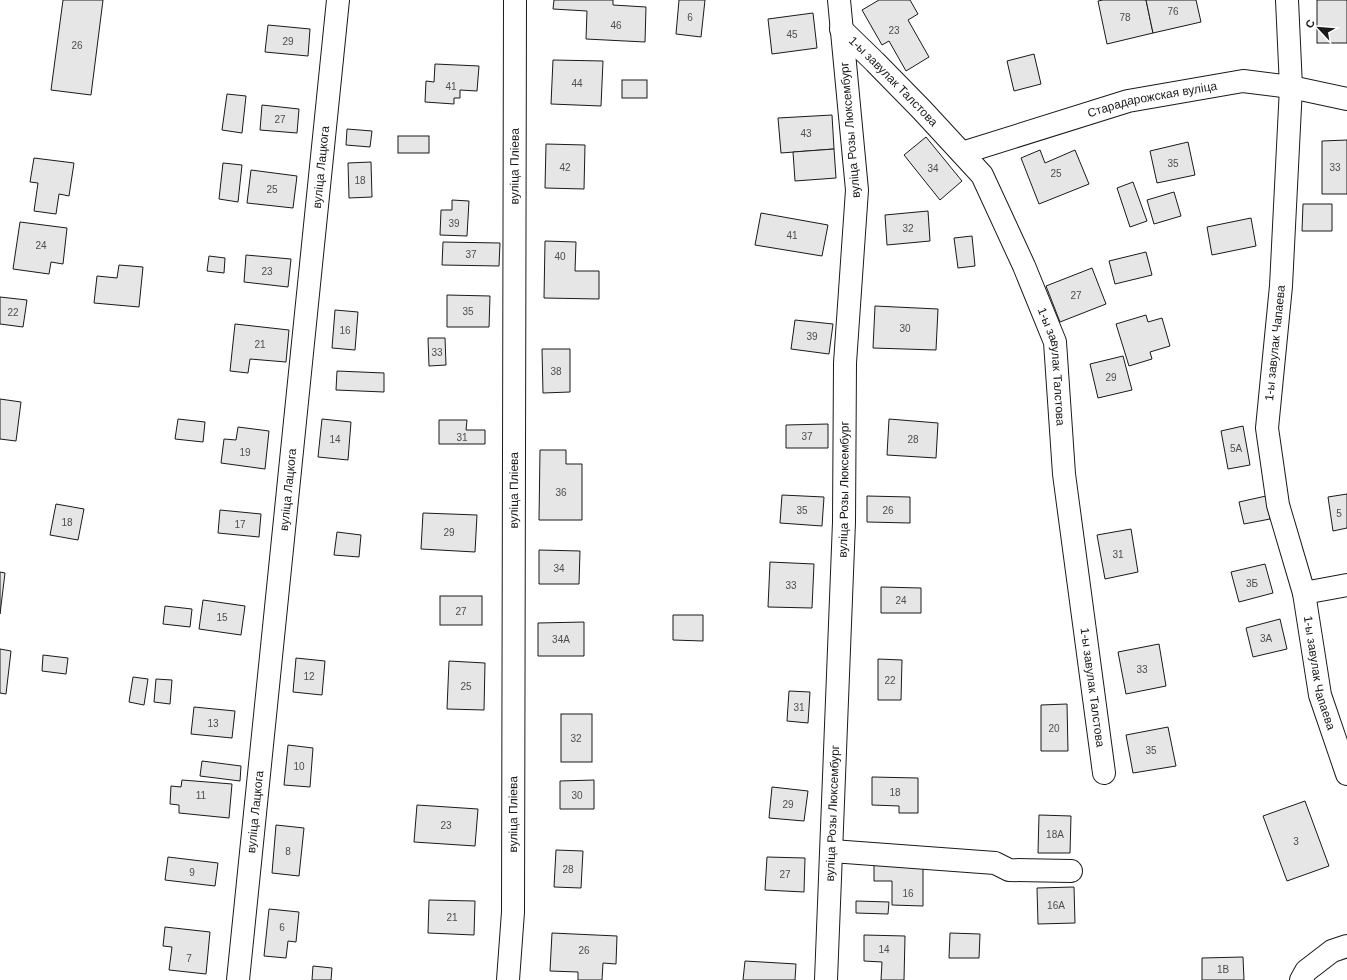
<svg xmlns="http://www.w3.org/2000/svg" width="1347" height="980" font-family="Helvetica,sans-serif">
<rect width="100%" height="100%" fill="#fff"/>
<g fill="#e6e6e6" stroke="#1a1a1a">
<path d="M 63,0 L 103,0 L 91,95 L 51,90 Z"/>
<path d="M 554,0 L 613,0 L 613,5 L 646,7 L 645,42 L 586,39 L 587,11 L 553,9 Z"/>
<path d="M 679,0 L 705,0 L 701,37 L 676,34 Z"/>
<path d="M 879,0 L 910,0 L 918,14 L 908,20 L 929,57 L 906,71 L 889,41 L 882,45 L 862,10 Z"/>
<path d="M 1103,0 L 1146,0 L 1153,33 L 1107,44 L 1098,1 Z"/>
<path d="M 1146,0 L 1196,0 L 1201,22 L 1153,33 Z"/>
<rect x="1317" y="0" width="30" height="43"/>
<path d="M 813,13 L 817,48 L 772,54 L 768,19 Z"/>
<path d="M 268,25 L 310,29 L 308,56 L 265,52 Z"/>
<path d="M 1034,54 L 1041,84 L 1014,91 L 1007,61 Z"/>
<path d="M 553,60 L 603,61 L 601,106 L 551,104 Z"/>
<path d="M 435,64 L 479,66 L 477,91 L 460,90 L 460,98 L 454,98 L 454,104 L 425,102 L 426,81 L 434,82 Z"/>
<rect x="622" y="80" width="25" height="18"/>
<path d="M 227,94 L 246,96 L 242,133 L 222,130 Z"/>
<path d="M 262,105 L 299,109 L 297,133 L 260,130 Z"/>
<path d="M 832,115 L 834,149 L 781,153 L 778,118 Z"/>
<path d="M 347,129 L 372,131 L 370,147 L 346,145 Z"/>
<rect x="398" y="136" width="31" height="17"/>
<path d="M 926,137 L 962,181 L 940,200 L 904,155 Z"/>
<path d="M 1347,140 L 1347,194 L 1322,194 L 1322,141 Z"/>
<path d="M 1188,142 L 1195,175 L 1157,183 L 1150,151 Z"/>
<path d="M 546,144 L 585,145 L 584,189 L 545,188 Z"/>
<path d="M 834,149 L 836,178 L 795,181 L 793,152 Z"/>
<path d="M 1040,150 L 1045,163 L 1075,150 L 1089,184 L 1039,204 L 1021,158 Z"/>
<path d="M 34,158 L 74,163 L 69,196 L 59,194 L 56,214 L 34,211 L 38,183 L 30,182 Z"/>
<path d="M 371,162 L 372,197 L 349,198 L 348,163 Z"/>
<path d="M 223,163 L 242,165 L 238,202 L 219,199 Z"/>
<path d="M 251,170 L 297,176 L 293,208 L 247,203 Z"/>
<path d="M 1133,182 L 1147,221 L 1130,227 L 1117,188 Z"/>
<path d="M 1174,192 L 1181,216 L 1154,224 L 1147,200 Z"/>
<path d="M 452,200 L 469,201 L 467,236 L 440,235 L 441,210 L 452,210 Z"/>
<path d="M 1303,204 L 1332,204 L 1332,231 L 1302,231 Z"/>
<path d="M 928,211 L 930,241 L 887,245 L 885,215 Z"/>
<path d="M 761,213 L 828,225 L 822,256 L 755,245 Z"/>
<path d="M 1251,218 L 1256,246 L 1212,255 L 1207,227 Z"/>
<path d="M 20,222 L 67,228 L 63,264 L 51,262 L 49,274 L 13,269 Z"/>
<path d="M 972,236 L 975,266 L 958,268 L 954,238 Z"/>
<path d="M 545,241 L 576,242 L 575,271 L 599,271 L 599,299 L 544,298 Z"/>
<path d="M 443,242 L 500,243 L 499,266 L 442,265 Z"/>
<path d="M 1146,252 L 1152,275 L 1115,284 L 1109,261 Z"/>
<path d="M 246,255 L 291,259 L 288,287 L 244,282 Z"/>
<path d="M 209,256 L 225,258 L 224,273 L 207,271 Z"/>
<path d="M 119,265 L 143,267 L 139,307 L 94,303 L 97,276 L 117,278 Z"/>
<path d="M 1092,268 L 1106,304 L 1060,322 L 1046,286 Z"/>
<path d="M 447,295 L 490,296 L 489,327 L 447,327 Z"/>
<path d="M 0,297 L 27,300 L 23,327 L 0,324 Z"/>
<path d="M 875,306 L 938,309 L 936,350 L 873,348 Z"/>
<path d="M 335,310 L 358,312 L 355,350 L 332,348 Z"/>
<path d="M 1146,315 L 1148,322 L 1162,318 L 1170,346 L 1150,352 L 1152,359 L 1129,366 L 1116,324 Z"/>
<path d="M 795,320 L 833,324 L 829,354 L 791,349 Z"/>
<path d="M 235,324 L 289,330 L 286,362 L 250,359 L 248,373 L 230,371 Z"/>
<path d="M 428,338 L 445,338 L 446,365 L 429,366 Z"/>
<path d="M 542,349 L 570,349 L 570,392 L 543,393 Z"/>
<path d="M 1123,356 L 1132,390 L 1098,398 L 1090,364 Z"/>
<path d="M 337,371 L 384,373 L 384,392 L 336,390 Z"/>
<path d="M 0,399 L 21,402 L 16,441 L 0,439 Z"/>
<path d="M 178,419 L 205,422 L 203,442 L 175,439 Z"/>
<path d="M 322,419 L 351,422 L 348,460 L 318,457 Z"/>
<path d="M 889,419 L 938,423 L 936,458 L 887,455 Z"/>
<path d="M 439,420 L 467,420 L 466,430 L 485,430 L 485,444 L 439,444 Z"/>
<path d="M 828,424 L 828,448 L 786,448 L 786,425 Z"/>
<path d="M 1243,426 L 1250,465 L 1228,469 L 1221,431 Z"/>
<path d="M 238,427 L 269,431 L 265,469 L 221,463 L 224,439 L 236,440 Z"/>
<path d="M 540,450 L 566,450 L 566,464 L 582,464 L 582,520 L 539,520 Z"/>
<path d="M 1347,494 L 1347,528 L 1333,531 L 1328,497 Z"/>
<path d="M 782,495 L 824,497 L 822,526 L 780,523 Z"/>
<path d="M 867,496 L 910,497 L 910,523 L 867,522 Z"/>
<path d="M 1266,496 L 1270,519 L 1244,524 L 1239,502 Z"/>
<path d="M 56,504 L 84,509 L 78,540 L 50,535 Z"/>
<path d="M 220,510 L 261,514 L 259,537 L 218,533 Z"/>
<path d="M 423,513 L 477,515 L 475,552 L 421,549 Z"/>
<path d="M 1131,529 L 1138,572 L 1105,579 L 1097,535 Z"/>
<path d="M 337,532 L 361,535 L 359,557 L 334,555 Z"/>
<path d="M 539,550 L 580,551 L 579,584 L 539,584 Z"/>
<path d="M 770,562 L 814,564 L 812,608 L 768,607 Z"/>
<path d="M 1265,564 L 1273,593 L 1239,602 L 1231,572 Z"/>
<path d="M 0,572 L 5,573 L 0,614 Z"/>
<path d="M 881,587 L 921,588 L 921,613 L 881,613 Z"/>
<rect x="440" y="596" width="42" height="29"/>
<path d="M 203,600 L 245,606 L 241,635 L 199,629 Z"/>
<path d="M 165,606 L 192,609 L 190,627 L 163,624 Z"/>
<path d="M 673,615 L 703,615 L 703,641 L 673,640 Z"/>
<path d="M 1280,619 L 1287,649 L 1253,657 L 1246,628 Z"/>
<path d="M 584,622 L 584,656 L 538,656 L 538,623 Z"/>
<path d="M 1159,644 L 1166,686 L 1126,694 L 1118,652 Z"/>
<path d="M 0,649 L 11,651 L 6,694 L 0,693 Z"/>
<path d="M 43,655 L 68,658 L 66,674 L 42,671 Z"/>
<path d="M 296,658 L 325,661 L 322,695 L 293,692 Z"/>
<path d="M 878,659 L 902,660 L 901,700 L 878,700 Z"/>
<path d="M 449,661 L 485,663 L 484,710 L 447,709 Z"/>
<path d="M 133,677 L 148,679 L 144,705 L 129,702 Z"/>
<path d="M 156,679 L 172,680 L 170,704 L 154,702 Z"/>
<path d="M 789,691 L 810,692 L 808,723 L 787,721 Z"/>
<path d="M 1067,704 L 1068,751 L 1041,751 L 1041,705 Z"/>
<path d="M 194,707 L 235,711 L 232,738 L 191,734 Z"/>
<rect x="561" y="714" width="31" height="48"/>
<path d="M 1168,727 L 1176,766 L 1133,773 L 1126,735 Z"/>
<path d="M 288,745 L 313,748 L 310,787 L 284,785 Z"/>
<path d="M 202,761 L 241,766 L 240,781 L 200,776 Z"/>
<path d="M 872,777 L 918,778 L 918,813 L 899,813 L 899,806 L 872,805 Z"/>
<path d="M 182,780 L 232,784 L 229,818 L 179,813 L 179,805 L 170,804 L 171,786 L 181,787 Z"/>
<path d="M 594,780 L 594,809 L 560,809 L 560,781 Z"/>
<path d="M 772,787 L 808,791 L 804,821 L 769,818 Z"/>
<path d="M 1305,801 L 1329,866 L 1287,881 L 1263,816 Z"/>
<path d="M 417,805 L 478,809 L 475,846 L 414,842 Z"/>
<path d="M 1039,815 L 1071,816 L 1070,853 L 1038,853 Z"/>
<path d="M 276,825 L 304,828 L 299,876 L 272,873 Z"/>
<path d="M 556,850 L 583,851 L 581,888 L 554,887 Z"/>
<path d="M 168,857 L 218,863 L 215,886 L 165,880 Z"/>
<path d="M 767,857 L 805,858 L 804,892 L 765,890 Z"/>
<path d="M 874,862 L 923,862 L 923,906 L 892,905 L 892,881 L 874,881 Z"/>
<path d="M 1074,887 L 1075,923 L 1038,924 L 1037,888 Z"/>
<path d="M 429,900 L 475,901 L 474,935 L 428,933 Z"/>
<path d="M 856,901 L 889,902 L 888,914 L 856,913 Z"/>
<path d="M 269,909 L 299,912 L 296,942 L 288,941 L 286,958 L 264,956 Z"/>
<path d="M 165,927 L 210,932 L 206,974 L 169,970 L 172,947 L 163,946 Z"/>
<path d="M 552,933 L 617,936 L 616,964 L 603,963 L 602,980 L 578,980 L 578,972 L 550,971 Z"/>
<path d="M 950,933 L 980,934 L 979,958 L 949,958 Z"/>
<path d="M 864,935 L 905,936 L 904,980 L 881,980 L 882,962 L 864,961 Z"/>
<path d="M 1243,957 L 1244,980 L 1202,980 L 1202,958 Z"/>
<path d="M 745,961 L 796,964 L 795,980 L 743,980 Z"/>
<path d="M 313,966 L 332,968 L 331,980 L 312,980 Z"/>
</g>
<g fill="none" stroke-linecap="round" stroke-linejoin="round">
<defs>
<g id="minor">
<path id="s1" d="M 1287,0 L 1291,87 L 1281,286 L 1267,428 L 1278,505 L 1304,593 L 1320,695 L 1347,774"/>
<path id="s2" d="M 841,29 L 875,62 L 922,110 L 982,175 L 1024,266 L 1055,342 L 1064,474 L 1104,773"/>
<path id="s3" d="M 962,153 L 1128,101 L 1243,81 L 1291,87 L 1347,99"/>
<path d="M 1304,593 L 1347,585"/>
<path d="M 832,851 L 995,863 L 1009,870 L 1071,871"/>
<path id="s4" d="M 238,980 L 338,0"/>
<path id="s5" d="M 508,980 L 513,912 L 515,0"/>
<path id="s6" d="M 826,980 L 844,522 L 845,363 L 857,190 L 839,0"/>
<path d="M 1301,980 L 1306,971 L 1332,951 L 1347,946"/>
</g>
</defs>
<use href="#minor" stroke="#1a1a1a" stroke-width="24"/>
<use href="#minor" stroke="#fff" stroke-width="22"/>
</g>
<g text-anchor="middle" stroke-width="3" stroke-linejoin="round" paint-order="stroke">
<g font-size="10" fill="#4d4d4d">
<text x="1173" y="15">76</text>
<text x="690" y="21">6</text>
<text x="1125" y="21">78</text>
<text x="616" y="29">46</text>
<text x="894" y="34">23</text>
<text x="792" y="38">45</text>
<text x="288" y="45">29</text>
<text x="77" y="49">26</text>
<text x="577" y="87">44</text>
<text x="451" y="90">41</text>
<text x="280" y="123">27</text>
<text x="806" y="137">43</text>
<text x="1173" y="167">35</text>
<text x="565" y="171">42</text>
<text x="1335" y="171">33</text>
<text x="933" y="172">34</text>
<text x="1056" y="177">25</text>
<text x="360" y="184">18</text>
<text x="272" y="193">25</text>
<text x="454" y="227">39</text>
<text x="908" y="232">32</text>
<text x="792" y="239">41</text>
<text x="41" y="249">24</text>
<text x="471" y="258">37</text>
<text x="560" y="260">40</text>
<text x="267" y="275">23</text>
<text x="1076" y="299">27</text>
<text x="468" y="315">35</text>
<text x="13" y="316">22</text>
<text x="905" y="332">30</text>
<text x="345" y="334">16</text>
<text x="812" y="340">39</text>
<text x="260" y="348">21</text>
<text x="437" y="356">33</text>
<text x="556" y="375">38</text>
<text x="1111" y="381">29</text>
<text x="807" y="440">37</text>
<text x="462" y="441">31</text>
<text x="335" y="443">14</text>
<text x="913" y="443">28</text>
<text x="1236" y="452">5А</text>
<text x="245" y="456">19</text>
<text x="561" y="496">36</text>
<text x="802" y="514">35</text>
<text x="888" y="514">26</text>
<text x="1339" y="517">5</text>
<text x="67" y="526">18</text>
<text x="240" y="528">17</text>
<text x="449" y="536">29</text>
<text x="1118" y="558">31</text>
<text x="559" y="572">34</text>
<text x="1252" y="587">3Б</text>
<text x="791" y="589">33</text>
<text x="901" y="604">24</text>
<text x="461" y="615">27</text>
<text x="222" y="621">15</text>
<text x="1266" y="642">3А</text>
<text x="561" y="643">34А</text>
<text x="1142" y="673">33</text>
<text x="309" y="680">12</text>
<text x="890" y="684">22</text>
<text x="466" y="690">25</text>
<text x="799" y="711">31</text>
<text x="213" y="727">13</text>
<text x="1054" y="732">20</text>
<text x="576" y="742">32</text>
<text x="1151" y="754">35</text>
<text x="299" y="770">10</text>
<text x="895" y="796">18</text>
<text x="201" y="799">11</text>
<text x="577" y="799">30</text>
<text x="788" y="808">29</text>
<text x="446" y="829">23</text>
<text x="1055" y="838">18А</text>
<text x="1296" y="845">3</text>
<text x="288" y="855">8</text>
<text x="568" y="873">28</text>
<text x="192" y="876">9</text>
<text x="785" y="878">27</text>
<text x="908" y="897">16</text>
<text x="1056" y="909">16А</text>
<text x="452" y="921">21</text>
<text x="282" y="931">6</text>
<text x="884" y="953">14</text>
<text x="584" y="954">26</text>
<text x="189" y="962">7</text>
<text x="1223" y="973">1В</text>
</g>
<g font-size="12" fill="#1a1a1a" stroke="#fff">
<text dy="4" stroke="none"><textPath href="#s2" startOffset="74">1-ы завулак Талстова</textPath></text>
<text dy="4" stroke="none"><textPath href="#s3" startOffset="198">Старадарожская вуліца</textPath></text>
<text transform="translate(850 130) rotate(-95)" y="4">вуліца Розы Люксембург</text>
<text dy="4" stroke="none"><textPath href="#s5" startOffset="814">вуліца Пліева</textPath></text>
<text dy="4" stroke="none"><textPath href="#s4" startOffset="817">вуліца Лацкога</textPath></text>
<text transform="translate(1275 343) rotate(-84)" y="4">1-ы завулак Чапаева</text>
<text dy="4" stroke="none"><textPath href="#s2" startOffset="409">1-ы завулак Талстова</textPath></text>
<text dy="4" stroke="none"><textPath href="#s6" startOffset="491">вуліца Розы Люксембург</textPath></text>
<text dy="4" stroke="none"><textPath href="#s4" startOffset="493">вуліца Лацкога</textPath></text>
<text dy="4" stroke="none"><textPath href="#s5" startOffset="490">вуліца Пліева</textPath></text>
<text dy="4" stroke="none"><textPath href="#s1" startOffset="680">1-ы завулак Чапаева</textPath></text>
<text dy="4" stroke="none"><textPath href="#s2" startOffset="733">1-ы завулак Талстова</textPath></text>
<text dy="4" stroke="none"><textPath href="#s4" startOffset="169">вуліца Лацкога</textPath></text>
<text dy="4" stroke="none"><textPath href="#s6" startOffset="167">вуліца Розы Люксембург</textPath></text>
<text dy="4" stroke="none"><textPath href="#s5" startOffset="166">вуліца Пліева</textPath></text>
</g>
</g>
<g transform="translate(1319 28) rotate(296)" stroke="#ffffff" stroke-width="3" paint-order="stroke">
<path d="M0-3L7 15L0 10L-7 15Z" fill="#1a1a1a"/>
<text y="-6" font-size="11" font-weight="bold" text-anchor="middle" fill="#1a1a1a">С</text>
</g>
</svg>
